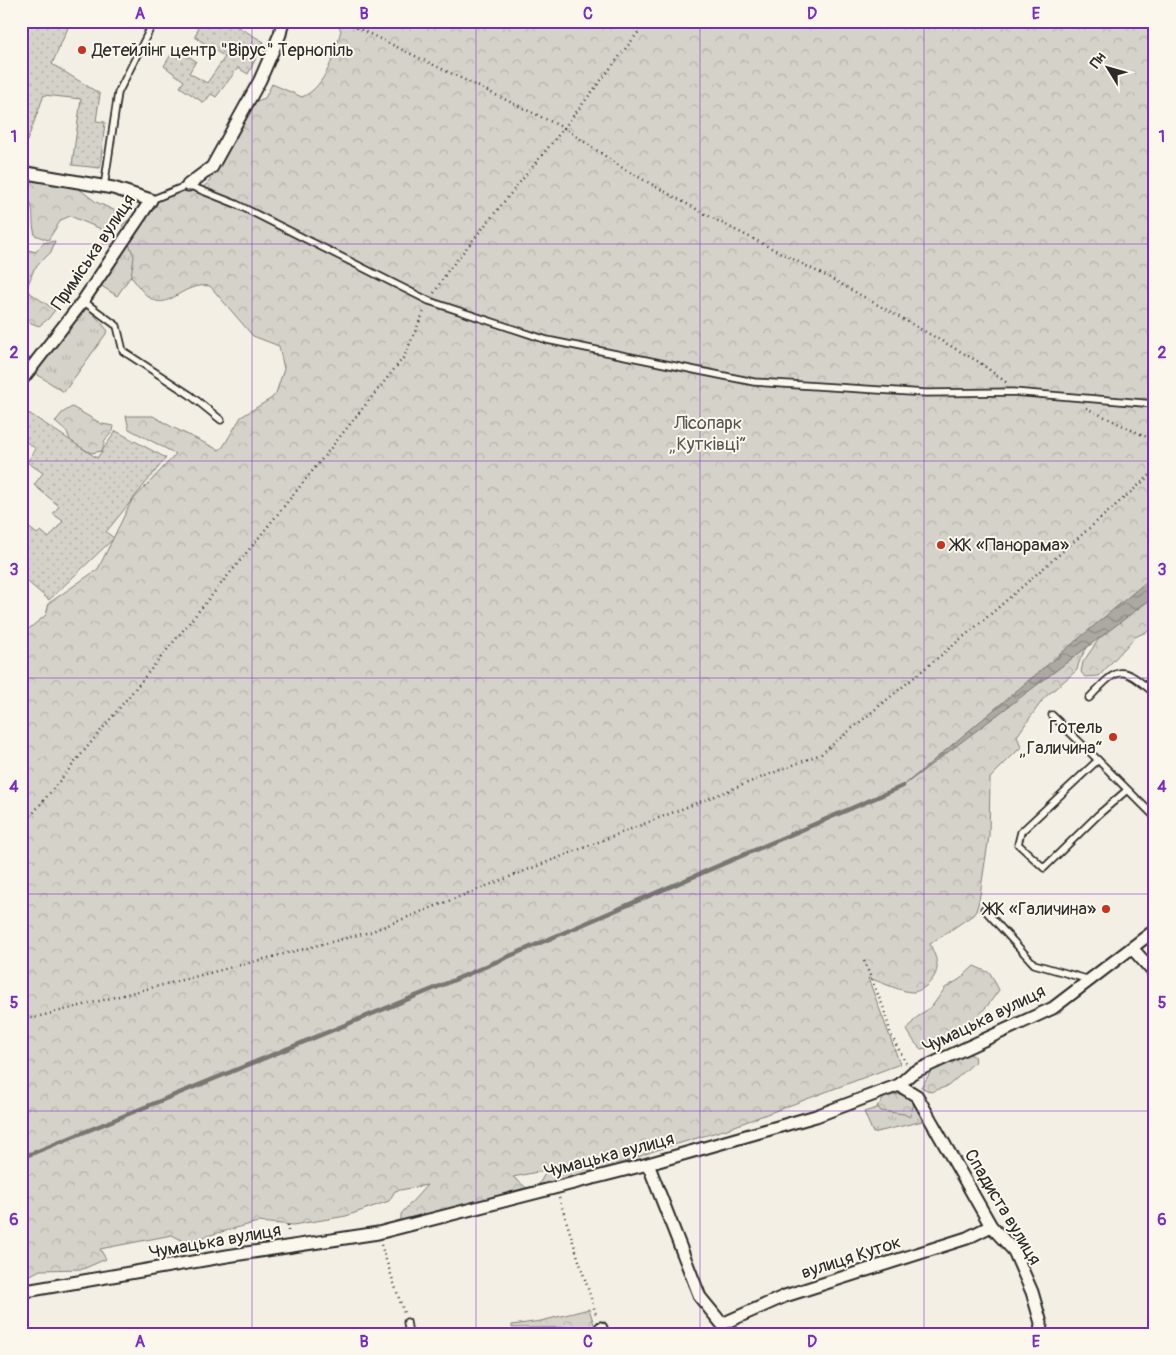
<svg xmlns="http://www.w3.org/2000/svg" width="1176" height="1355" font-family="Pangolin,sans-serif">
<defs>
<pattern id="grass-tufts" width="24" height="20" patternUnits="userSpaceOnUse" patternTransform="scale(1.25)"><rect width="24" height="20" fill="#d5d2c9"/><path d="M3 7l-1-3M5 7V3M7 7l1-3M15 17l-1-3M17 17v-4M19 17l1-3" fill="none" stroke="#b7b4ad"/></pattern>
<pattern id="forest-crowns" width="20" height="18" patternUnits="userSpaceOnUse" patternTransform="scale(1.25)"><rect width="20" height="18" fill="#d5d2c9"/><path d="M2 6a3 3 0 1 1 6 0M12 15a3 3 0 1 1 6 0" fill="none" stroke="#b7b4ad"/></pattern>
<pattern id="garden-dots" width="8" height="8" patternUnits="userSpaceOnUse" patternTransform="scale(1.25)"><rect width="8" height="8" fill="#d5d2c9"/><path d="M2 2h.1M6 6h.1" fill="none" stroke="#b7b4ad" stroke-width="1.8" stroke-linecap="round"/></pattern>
<pattern id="water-waves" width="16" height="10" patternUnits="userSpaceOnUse" patternTransform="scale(1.25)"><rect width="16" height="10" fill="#aca9a2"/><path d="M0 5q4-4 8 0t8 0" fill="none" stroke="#8c8a84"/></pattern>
</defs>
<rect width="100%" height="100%" fill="#f3efe4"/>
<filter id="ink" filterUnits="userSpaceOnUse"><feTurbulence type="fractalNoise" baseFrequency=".02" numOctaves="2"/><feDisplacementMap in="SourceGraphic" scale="10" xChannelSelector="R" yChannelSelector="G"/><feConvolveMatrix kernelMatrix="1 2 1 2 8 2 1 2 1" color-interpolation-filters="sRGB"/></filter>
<g filter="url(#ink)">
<g fill="url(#grass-tufts)" stroke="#807e7a">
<path d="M 129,243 L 146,254 L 117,296 L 100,285 Z"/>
<path d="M 84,307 L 92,312 L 108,331 L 64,392 L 35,373 Z"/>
<path d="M 911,1097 L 923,1121 L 873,1133 L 864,1112 Z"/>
</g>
<g fill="url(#forest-crowns)" stroke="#807e7a">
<path d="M 335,21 L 1155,21 L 1155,572 L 1146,592 L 1155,595 L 1155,628 L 1135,637 L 1099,676 L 1085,677 L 1081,672 L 1083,662 L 1105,630 C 1092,641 1080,653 1077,670 L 1044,698 L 1017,736 L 1021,747 L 990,778 L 989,836 L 979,901 L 976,911 L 973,915 L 930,944 C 933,951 937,959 937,966 C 938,977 923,992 912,992 C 902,992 879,981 868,978 L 900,1064 L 727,1129 L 654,1151 L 580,1178 L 538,1186 L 547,1170 L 513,1177 L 528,1189 L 401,1222 L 401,1214 L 427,1185 L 395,1191 L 389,1201 L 346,1216 L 293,1225 L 258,1222 L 185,1242 L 172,1235 L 100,1249 L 106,1259 L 83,1269 L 40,1270 L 21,1280 L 21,635 L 46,615 L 49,603 L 98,569 L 131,502 L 176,454 L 129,429 L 126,416 L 153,416 L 172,427 L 219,450 L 223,447 L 241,417 L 272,398 L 276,393 L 284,369 L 279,346 L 253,336 L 210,286 C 172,281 166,330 131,276 L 134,257 L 122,225 L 169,190 L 201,189 L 210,181 L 210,174 L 251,103 L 265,98 L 272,84 L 302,97 C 326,87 335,53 341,30 Z"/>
<path d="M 21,178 L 32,178 L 78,188 L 96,202 L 118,212 L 118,224 L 113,234 L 70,216 L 61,220 L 48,240 L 35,235 C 31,221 35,214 30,201 L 21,198 Z"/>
<path d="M 55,241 L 51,252 L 34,269 L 26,290 L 55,310 L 48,319 L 39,326 L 21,319 L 21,246 L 24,249 L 36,252 L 43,243 Z"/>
<path d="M 72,407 L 102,424 L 114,426 L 113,431 L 105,440 L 102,451 L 91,453 L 71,442 L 67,432 L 55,422 L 62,413 Z"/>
<path d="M 974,966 L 990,973 L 999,990 L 988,1005 L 969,1026 L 945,1045 L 921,1049 L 915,1043 L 907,1030 L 915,1019 L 933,1005 L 945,988 L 960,979 Z"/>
<path d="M 969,1054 L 974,1056 L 975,1062 L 948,1086 L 931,1092 L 921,1087 L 934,1067 Z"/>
<path d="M 904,1094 L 915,1100 L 910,1117 L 904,1114 L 881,1111 L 877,1106 L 882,1101 L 884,1096 Z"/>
<path d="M 589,1309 L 595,1327 L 512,1328 L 512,1325 L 541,1321 Z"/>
</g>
<g fill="url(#garden-dots)" stroke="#807e7a">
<path d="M 21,21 L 71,21 L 52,64 L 100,94 L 96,121 L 105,122 L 100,168 L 72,165 L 81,99 L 44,95 L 21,157 Z"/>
<path d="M 189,21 L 228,21 L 264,42 L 248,74 L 238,68 L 216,97 L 211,94 L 204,103 L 180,87 L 184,81 L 164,66 L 175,48 L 196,61 L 189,73 L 207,83 L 225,57 L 195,37 L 198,29 Z"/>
<path d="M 21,408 L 97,458 L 116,431 L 166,458 L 106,532 L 114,538 L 49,600 L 21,576 L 21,521 L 37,534 L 41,531 L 49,538 L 63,521 L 53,514 L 59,506 L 34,485 L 43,473 L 27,462 L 36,449 L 21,438 Z"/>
</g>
<path fill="url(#water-waves)" stroke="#787772" d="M 1155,574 L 1155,596 L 903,786 L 1152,577 Z"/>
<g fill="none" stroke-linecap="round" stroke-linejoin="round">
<path stroke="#787772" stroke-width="4.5" d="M 21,1158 L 445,984 L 903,786"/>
<defs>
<g id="service">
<path d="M 104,187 L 118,93 L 150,29 L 138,21"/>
<path d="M 151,200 L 188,185 L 236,204 L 429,301 L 547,340 L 754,382 L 926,393 L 1013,392 L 1155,404"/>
<path d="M 83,301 L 117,326 L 123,351 L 190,395 L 221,420"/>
<path d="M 1089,698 C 1120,665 1121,665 1155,694"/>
<path d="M 1052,715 L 1098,760"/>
<path d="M 1127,790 L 1098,815 L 1044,868 L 1018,844 L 1021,832 L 1098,760 L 1155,817"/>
<path d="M 984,909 L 1034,964 L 1090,980"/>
<path d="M 407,1322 L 409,1334"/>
</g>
<g id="minor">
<path d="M 21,172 L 113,188 L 151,200 L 83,301 L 21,381"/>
<path d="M 188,185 L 212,167 L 260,80 L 280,34 L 283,21"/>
<path d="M 1132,948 L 1155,974"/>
<path d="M 899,1085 L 917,1096 L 991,1226 L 1014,1251 L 1032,1292 L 1041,1323 L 1040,1334"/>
<path d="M 648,1164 L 700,1297 L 722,1324 L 785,1296 L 967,1238 L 991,1226"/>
<path d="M 26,1291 L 227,1256 L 378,1233 L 648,1164 L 816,1116 L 899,1085 L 912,1073 L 1053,1008 L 1155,930"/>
<path d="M 601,1328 L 602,1334"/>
</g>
</defs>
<use href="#service" stroke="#2b2b2b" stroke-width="9"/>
<use href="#minor" stroke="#2b2b2b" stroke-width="15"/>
<g stroke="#2b2b2b" stroke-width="2.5" stroke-dasharray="1 4" stroke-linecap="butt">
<path d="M 343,21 L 564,128 L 624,169 L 716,220 L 832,279 L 979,362 L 1007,383"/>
<path d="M 434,293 L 447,272 L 564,128 L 647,21"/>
<path d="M 1086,408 L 1155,441"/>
<path d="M 21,828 L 248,551 L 404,357 L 425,309"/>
<path d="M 864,961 L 884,1009 L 891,1035 L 906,1063"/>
<path d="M 21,1021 L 370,932 L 821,754 L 985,619 L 1155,471"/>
<path d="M 559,1198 L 597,1317"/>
<path d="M 288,1225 L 288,1234"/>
<path d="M 381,1245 L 404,1313"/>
</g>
<use href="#service" stroke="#fbf7ec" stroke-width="5.5"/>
<use href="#minor" stroke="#fbf7ec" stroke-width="11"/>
</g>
</g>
<path fill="none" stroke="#7b2cbf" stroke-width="1" stroke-opacity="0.55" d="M 252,21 L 252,1334M 476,21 L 476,1334M 700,21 L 700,1334M 924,21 L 924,1334M 21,244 L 1155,244M 21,461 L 1155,461M 21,678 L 1155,678M 21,894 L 1155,894M 21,1111 L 1155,1111"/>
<g fill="#c8321e" stroke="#fbf7ec" stroke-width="2">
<circle cx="82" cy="50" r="5"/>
<circle cx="941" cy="545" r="5"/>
<circle cx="1113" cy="737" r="5"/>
<circle cx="1106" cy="909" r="5"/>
</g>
<g text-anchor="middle" stroke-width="4" stroke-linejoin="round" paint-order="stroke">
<g font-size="18" fill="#2b2b2b" stroke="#fbf7ec" text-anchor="start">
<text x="92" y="56">Детейлінг центр "Вірус" Тернопіль</text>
<text x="951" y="551">ЖК «Панорама»</text>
<text x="1103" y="733" text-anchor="end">Готель<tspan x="1103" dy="21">„Галичина“</tspan></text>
<text x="1096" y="915" text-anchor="end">ЖК «Галичина»</text>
</g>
<g font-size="18" fill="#2b2b2b" stroke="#fbf7ec">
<text transform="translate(93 252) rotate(-56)" y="6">Приміська вулиця</text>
<text transform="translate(984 1019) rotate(-26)" y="6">Чумацька вулиця</text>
<text transform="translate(609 1155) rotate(-15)" y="6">Чумацька вулиця</text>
<text transform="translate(1003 1207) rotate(59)" y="6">Спадиста вулиця</text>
<text transform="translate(215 1241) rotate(-10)" y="6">Чумацька вулиця</text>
<text transform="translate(851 1257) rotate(-18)" y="6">вулиця Куток</text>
</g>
<g font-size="18" fill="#565552" stroke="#fbf7ec">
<text x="708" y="429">Лісопарк<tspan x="708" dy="21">„Кутківці“</tspan></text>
</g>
</g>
<rect width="1176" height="1355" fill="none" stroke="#fbf7ec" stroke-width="55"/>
<g transform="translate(1108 68) rotate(307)" stroke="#fbf7ec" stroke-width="4" paint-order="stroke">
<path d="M0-4L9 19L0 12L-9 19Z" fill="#2b2b2b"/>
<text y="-8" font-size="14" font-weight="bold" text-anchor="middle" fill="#2b2b2b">Пн</text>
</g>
<rect x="28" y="28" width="1120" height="1300" fill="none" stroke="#7b2cbf" stroke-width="2"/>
<g font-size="16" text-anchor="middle" font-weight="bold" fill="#7b2cbf">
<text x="140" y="19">A</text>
<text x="364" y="19">B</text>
<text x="588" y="19">C</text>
<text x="812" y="19">D</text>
<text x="1036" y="19">E</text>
<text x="14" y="142">1</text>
<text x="1162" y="142">1</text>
<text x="14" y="358">2</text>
<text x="1162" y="358">2</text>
<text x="14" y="575">3</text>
<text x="1162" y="575">3</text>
<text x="14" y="792">4</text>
<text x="1162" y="792">4</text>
<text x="14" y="1008">5</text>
<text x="1162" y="1008">5</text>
<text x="14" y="1225">6</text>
<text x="1162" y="1225">6</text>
<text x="140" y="1347">A</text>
<text x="364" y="1347">B</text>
<text x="588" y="1347">C</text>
<text x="812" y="1347">D</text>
<text x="1036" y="1347">E</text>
</g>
</svg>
